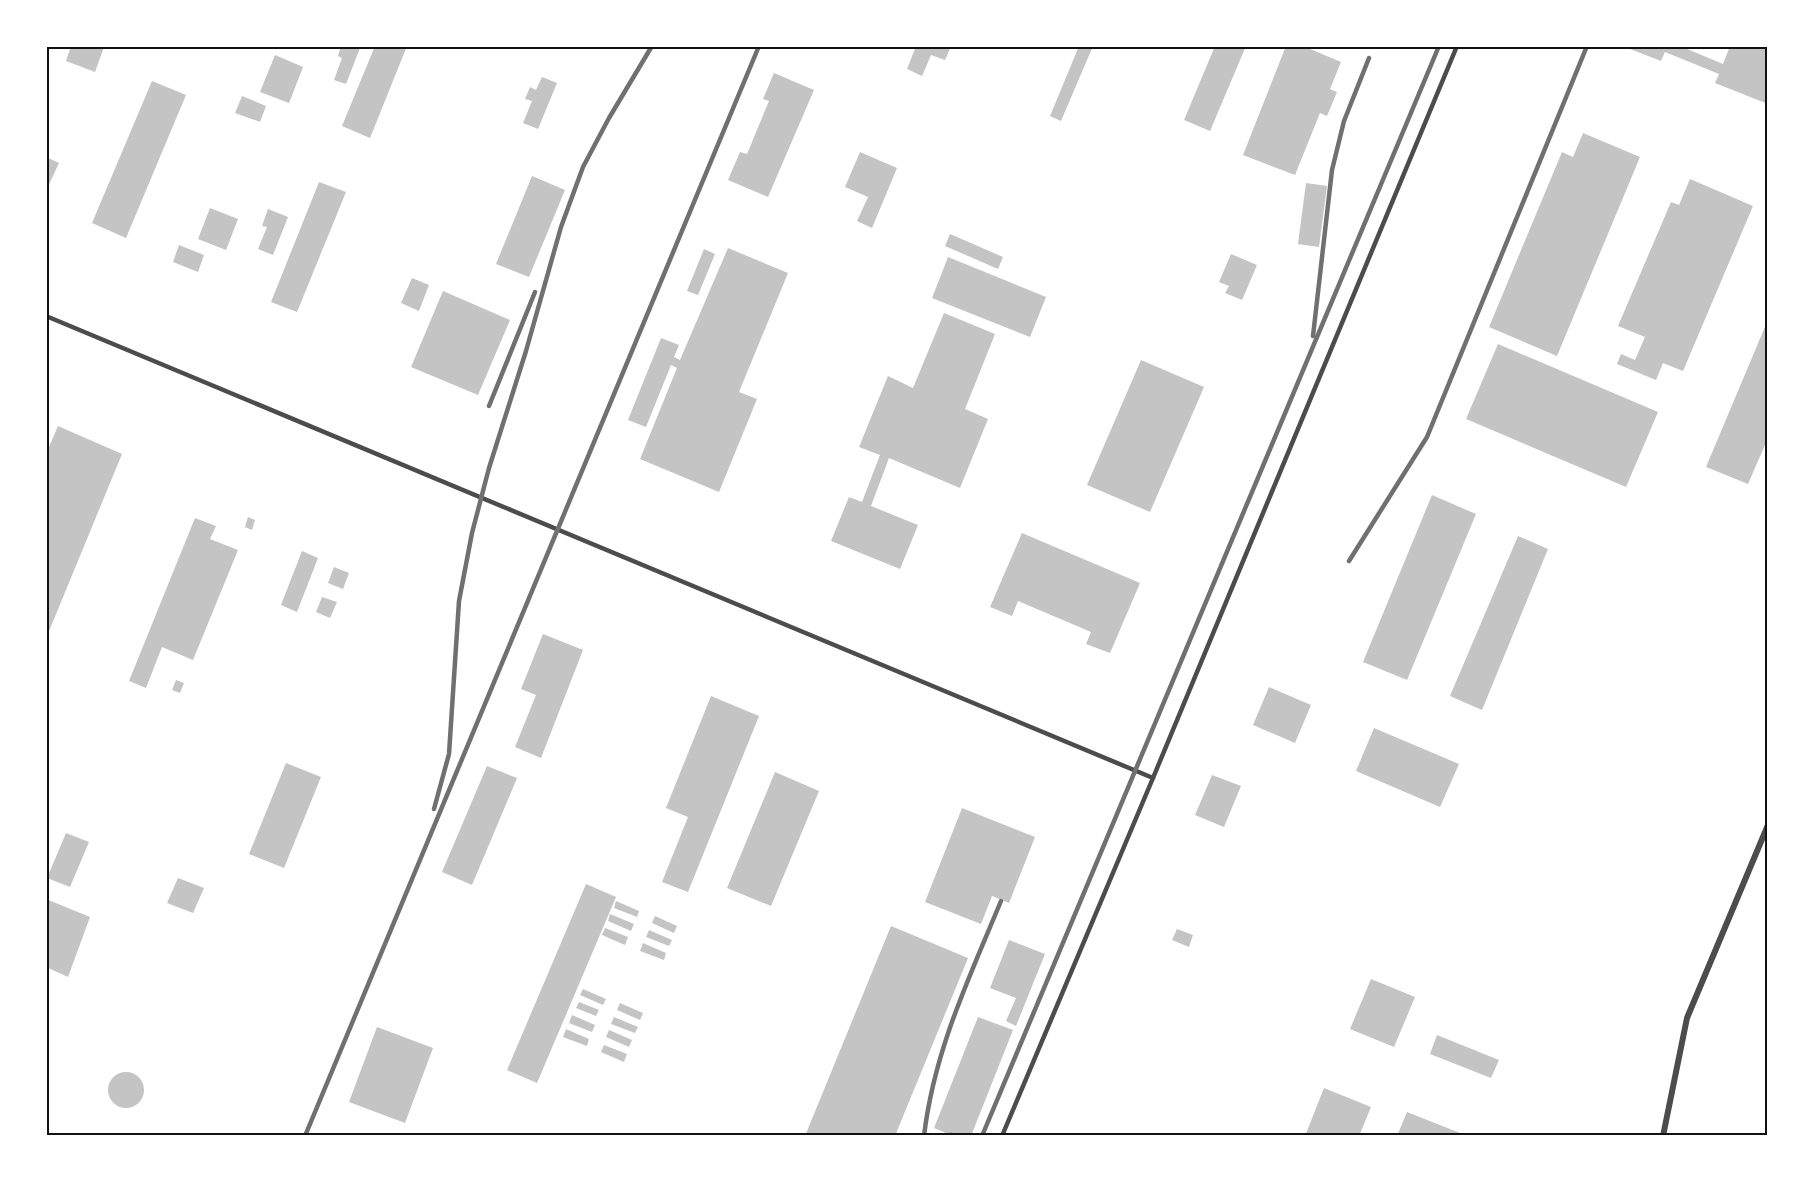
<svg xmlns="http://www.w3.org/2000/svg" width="1814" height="1182" font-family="'Source Serif 4',serif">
<rect width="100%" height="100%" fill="#fff"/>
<g fill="#c4c4c4">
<path d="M 71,46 L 104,47 L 95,72 L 66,61 Z"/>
<path d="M 341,46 L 355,46 L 360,48 L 346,84 L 334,80 L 342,58 L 338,56 Z"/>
<path d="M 375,46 L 407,46 L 370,138 L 342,126 Z"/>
<path d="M 916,46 L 951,46 L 945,60 L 931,55 L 922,76 L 907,69 Z"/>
<path d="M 1079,46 L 1093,46 L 1061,121 L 1050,116 Z"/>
<path d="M 1215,46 L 1246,46 L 1210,131 L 1184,120 Z"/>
<path d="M 1286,46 L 1303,46 L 1341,62 L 1330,89 L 1337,92 L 1327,116 L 1320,113 L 1295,175 L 1243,155 Z"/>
<path d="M 1680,46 L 1723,64 L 1730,46 L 1768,46 L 1768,104 L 1715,83 L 1719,74 L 1665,52 L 1661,61 L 1625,47 Z"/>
<path d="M 275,55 L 303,67 L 289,103 L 260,92 Z"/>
<path d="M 774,73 L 814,90 L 768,197 L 728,180 L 740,152 L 747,154 L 769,101 L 763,99 Z"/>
<path d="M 542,77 L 557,83 L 538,129 L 523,123 L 532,101 L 525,99 L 530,87 L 536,90 Z"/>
<path d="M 152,81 L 186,95 L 126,238 L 92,223 Z"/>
<path d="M 242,96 L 266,106 L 260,122 L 235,113 Z"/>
<path d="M 1583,133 L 1640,157 L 1557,356 L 1489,327 L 1562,152 L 1573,157 Z"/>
<path d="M 860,152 L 897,168 L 872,228 L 857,221 L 868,197 L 845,187 Z"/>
<path d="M 46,157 L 59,163 L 46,191 Z"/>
<path d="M 532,176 L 565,190 L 529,277 L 496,264 Z"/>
<path d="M 1690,179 L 1753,206 L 1683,371 L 1663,363 L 1656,380 L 1617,364 L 1621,354 L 1635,360 L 1645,337 L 1618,326 L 1671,202 L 1679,205 Z"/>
<path d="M 319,182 L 346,192 L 297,312 L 271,302 Z"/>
<path d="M 1306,183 L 1327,186 L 1319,247 L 1298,244 Z"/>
<path d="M 210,208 L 238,219 L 226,250 L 198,239 Z"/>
<path d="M 268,209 L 288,217 L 273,255 L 258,249 L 267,227 L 262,226 Z"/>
<path d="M 950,234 L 1003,257 L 998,269 L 945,246 Z"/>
<path d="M 179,245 L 204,255 L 198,272 L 173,262 Z"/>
<path d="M 728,248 L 788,273 L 739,392 L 757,399 L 719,492 L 640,459 L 677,368 L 671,365 L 646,427 L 628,420 L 661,338 L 679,345 L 674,357 L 680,360 Z"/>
<path d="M 704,249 L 715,254 L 698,295 L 687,291 Z"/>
<path d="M 1231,254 L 1257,265 L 1242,300 L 1225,293 L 1229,286 L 1219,282 Z"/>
<path d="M 948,257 L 1046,297 L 1030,337 L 932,298 Z"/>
<path d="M 412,278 L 429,285 L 419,311 L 401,303 Z"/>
<path d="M 443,291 L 510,320 L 478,395 L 411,367 Z"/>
<path d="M 944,313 L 995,334 L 965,409 L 988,419 L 960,488 L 889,458 L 871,506 L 918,525 L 900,569 L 831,541 L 849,497 L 862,502 L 880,455 L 859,447 L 888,376 L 913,388 Z"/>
<path d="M 1767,322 L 1768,438 L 1748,484 L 1706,467 Z"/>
<path d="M 1498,344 L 1658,412 L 1626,487 L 1466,419 Z"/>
<path d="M 1141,360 L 1204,387 L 1150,512 L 1087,485 Z"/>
<path d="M 58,426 L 122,454 L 47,636 L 46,454 Z"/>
<path d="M 1432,495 L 1476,514 L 1407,680 L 1363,662 Z"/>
<path d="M 248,517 L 255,520 L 252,530 L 245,527 Z"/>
<path d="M 195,518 L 216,526 L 210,539 L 238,550 L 193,660 L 162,647 L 146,688 L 129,681 Z"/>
<path d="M 1022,533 L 1140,583 L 1110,653 L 1086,644 L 1091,632 L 1018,601 L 1012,616 L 990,607 Z"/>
<path d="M 1518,536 L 1548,549 L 1482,710 L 1450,696 Z"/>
<path d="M 302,551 L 318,558 L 297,612 L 281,605 Z"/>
<path d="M 334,567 L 349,573 L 343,589 L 328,583 Z"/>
<path d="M 322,597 L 337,602 L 330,618 L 316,612 Z"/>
<path d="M 543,634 L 583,650 L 541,758 L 515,747 L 536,695 L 521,689 Z"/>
<path d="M 176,680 L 184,683 L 180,693 L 172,690 Z"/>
<path d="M 1269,687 L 1311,705 L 1295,743 L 1253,725 Z"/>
<path d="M 711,696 L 759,716 L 688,892 L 662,882 L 688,817 L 666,808 Z"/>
<path d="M 1374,728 L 1459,764 L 1440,807 L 1356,771 Z"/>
<path d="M 286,763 L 321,777 L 284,868 L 249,854 Z"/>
<path d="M 487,766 L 517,778 L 472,885 L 442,872 Z"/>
<path d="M 775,772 L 819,791 L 771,906 L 727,888 Z"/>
<path d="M 1212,775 L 1241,786 L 1224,827 L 1195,815 Z"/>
<path d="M 962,808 L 1035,837 L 1009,903 L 992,896 L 981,924 L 925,902 Z"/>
<path d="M 66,833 L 89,842 L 70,887 L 47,878 Z"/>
<path d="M 178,878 L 204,888 L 193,913 L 167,903 Z"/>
<path d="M 586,884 L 616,897 L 537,1083 L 507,1070 Z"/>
<path d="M 46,899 L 90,917 L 68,977 L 46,967 Z"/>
<path d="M 616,901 L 639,911 L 637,917 L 614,908 Z"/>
<path d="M 610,914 L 634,924 L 631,931 L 608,921 Z"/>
<path d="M 655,916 L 677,926 L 674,933 L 652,923 Z"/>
<path d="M 891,926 L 968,958 L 895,1136 L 805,1136 Z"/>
<path d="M 605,928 L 628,937 L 625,945 L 602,935 Z"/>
<path d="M 1177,929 L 1193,935 L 1189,947 L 1172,940 Z"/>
<path d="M 649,930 L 672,940 L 669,946 L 646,937 Z"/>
<path d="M 1009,940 L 1045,954 L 1016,1026 L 1006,1021 L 1016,998 L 990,988 Z"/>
<path d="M 643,943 L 666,953 L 664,960 L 640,951 Z"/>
<path d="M 1371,979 L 1415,997 L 1394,1047 L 1350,1029 Z"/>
<path d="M 583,989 L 606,999 L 603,1005 L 580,995 Z"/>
<path d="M 579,1002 L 599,1010 L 596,1016 L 576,1008 Z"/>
<path d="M 620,1003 L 643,1013 L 640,1020 L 617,1010 Z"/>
<path d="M 572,1015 L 595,1025 L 592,1032 L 569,1023 Z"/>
<path d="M 614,1017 L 638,1027 L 635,1033 L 611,1024 Z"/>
<path d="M 978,1017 L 1013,1030 L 971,1136 L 953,1136 L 934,1128 Z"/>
<path d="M 377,1027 L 433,1048 L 405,1123 L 349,1102 Z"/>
<path d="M 566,1029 L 589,1039 L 587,1046 L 563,1037 Z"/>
<path d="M 609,1030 L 632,1040 L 629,1047 L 606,1037 Z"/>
<path d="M 1437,1035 L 1499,1060 L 1491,1078 L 1430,1054 Z"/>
<path d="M 604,1045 L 627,1054 L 624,1062 L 601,1052 Z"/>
<circle cx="126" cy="1090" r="18"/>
<path d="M 1324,1088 L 1371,1107 L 1359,1136 L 1305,1136 Z"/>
<path d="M 1407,1112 L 1465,1135 L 1465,1136 L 1397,1136 Z"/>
</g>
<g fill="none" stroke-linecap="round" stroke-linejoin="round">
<g stroke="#4c4c4c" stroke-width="4.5">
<path d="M 46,316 L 1153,778 L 1457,46"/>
<path d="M 1002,1136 L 1153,778"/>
</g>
<path stroke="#4c4c4c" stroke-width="6" d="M 1663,1136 L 1687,1018 L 1768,825"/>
<g stroke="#707070" stroke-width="4.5">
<path d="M 1313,336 L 1332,170 L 1344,121 L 1369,58"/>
<path d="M 489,406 L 535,292"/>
<path d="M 1349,561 L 1427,437 L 1587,46"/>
<path d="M 434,809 L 449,754 L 459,601 L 472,533 L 489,468 L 526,351 L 561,227 L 583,167 L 609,118 L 652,46"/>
<path d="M 305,1136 L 759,46"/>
<path d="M 924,1136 C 934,1051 969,978 1001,901"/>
<path d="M 950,1136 L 951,1135"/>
<path d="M 982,1136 L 1439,46"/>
</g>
</g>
<rect width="1814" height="1182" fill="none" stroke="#ffffff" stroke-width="96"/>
<rect x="48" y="48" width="1718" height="1086" fill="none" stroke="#111" stroke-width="2"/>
</svg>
